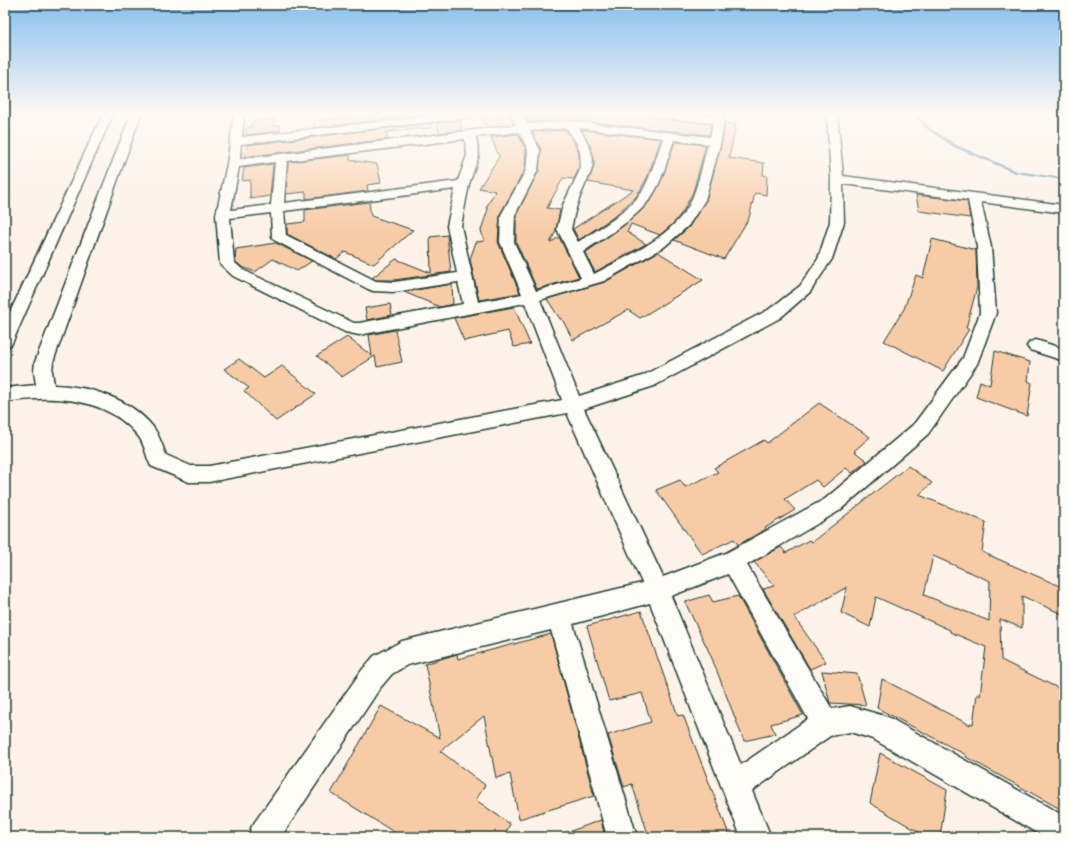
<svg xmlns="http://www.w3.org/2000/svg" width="1069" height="842" font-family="'Comic Neue',sans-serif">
<rect width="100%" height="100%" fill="#fcf2e7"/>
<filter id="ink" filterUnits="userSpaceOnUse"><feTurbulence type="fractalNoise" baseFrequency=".025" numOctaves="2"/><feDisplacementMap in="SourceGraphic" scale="8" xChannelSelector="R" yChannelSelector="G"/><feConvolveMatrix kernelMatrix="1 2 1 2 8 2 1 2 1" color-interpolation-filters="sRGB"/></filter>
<g filter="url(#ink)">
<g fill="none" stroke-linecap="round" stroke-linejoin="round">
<path fill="#6896aa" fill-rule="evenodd" d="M 913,114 L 917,114 L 930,128 L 956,145 L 1017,171 L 1064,178 L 1064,180 L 1015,173 L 954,147 L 928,130 Z"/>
</g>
<g fill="#f8cba7" stroke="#1f3d34" fill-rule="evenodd">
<path d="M 349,114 L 431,114 L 313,128 L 314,121 L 349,117 Z"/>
<path d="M 481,114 L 510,114 L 514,124 L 487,127 Z"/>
<path d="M 523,114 L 649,114 L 655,118 L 711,124 L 709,135 L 570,120 L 528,122 Z"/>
<path d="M 274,119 L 273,126 L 280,125 L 280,131 L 246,135 L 246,128 L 251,127 L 252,121 Z"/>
<path d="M 460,120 L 462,130 L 439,133 L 437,123 Z"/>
<path d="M 431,123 L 431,128 L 386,132 L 388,139 L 244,157 L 247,145 Z"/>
<path d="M 725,123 L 736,125 L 729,158 L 764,163 L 763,175 L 767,176 L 766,195 L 755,193 L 749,218 L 724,259 L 674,240 L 689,227 L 706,200 L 722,141 Z"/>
<path d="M 566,130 L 579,152 L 579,168 L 574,179 L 563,178 L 547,208 L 560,210 L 556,229 L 556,231 L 550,243 L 559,237 L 579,277 L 537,289 L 516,242 L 516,215 L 539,170 L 541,150 L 532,132 Z"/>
<path d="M 582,130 L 661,139 L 647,178 L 636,197 L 612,218 L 579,240 L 573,229 L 633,190 L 588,182 L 594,167 L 594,159 L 592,151 Z"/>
<path d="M 518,134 L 526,150 L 525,170 L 500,214 L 498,242 L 520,293 L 479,300 L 470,259 L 476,242 L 484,241 L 481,230 L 488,209 L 486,208 L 495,191 L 479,188 L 499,157 L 491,137 Z"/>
<path d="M 675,142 L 706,145 L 693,192 L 683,211 L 674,223 L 660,235 L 631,224 L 627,232 L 646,244 L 595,272 L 585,253 L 623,226 L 650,201 L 662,179 Z"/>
<path d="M 350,155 L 350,160 L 377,164 L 381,183 L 367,185 L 368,191 L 306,199 L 306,192 L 286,194 L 288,162 Z"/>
<path d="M 273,164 L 270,196 L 250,199 L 250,180 L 242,181 L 244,168 Z"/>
<path d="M 916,195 L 967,201 L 970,218 L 919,211 Z"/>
<path d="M 369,202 L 371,216 L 413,230 L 374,264 L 345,252 L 336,259 L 287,234 L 287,224 L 305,222 L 305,210 Z"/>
<path d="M 447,235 L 451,272 L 394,280 L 376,280 L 372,278 L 396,259 L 431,273 L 430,237 Z"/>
<path d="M 932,239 L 976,250 L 977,287 L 966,328 L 969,329 L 943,371 L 884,341 L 904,309 L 916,275 L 923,278 Z"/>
<path d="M 276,243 L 312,261 L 297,271 L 273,259 L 255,272 L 242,267 L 235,261 L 236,249 Z"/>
<path d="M 658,252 L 703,280 L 640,318 L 628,310 L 573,340 L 562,319 L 560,319 L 547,299 L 605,282 Z"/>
<path d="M 452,284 L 453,304 L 440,307 L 404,292 Z"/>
<path d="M 390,304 L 392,315 L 367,320 L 365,308 Z"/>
<path d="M 514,307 L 530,344 L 514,347 L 508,331 L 464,341 L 454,318 Z"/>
<path d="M 395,330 L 402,362 L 377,367 L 375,356 L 342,377 L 317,356 L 347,337 L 372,356 L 369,335 Z"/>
<path d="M 995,351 L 1030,362 L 1028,381 L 1032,383 L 1027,416 L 976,397 L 980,381 L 990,385 Z"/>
<path d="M 239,359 L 264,378 L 282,366 L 316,394 L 276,421 L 244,391 L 249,388 L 224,369 Z"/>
<path d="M 819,403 L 870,437 L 854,451 L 867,461 L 852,473 L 846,468 L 823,487 L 816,480 L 785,499 L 795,510 L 765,528 L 766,529 L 738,545 L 734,539 L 702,554 L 656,490 L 680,480 L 685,487 L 718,472 L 714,468 L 764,440 L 767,443 Z"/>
<path d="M 908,466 L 932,483 L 919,495 L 986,522 L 982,552 L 1064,588 L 1064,615 L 1022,596 L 1022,628 L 1000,619 L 1001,660 L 1064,691 L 1064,811 L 966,757 L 966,755 L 877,708 L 882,679 L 970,725 L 970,723 L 973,724 L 977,694 L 980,696 L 986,647 L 950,632 L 950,630 L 876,597 L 870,627 L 841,613 L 847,587 L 794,617 L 826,662 L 810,669 L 763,589 L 774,586 L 754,562 L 781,547 L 786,553 L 809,540 L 812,542 ZM 933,556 L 990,581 L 989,621 L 924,595 Z"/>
<path d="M 709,595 L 713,602 L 738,596 L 803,715 L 771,724 L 775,734 L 744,741 L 711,656 L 685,602 Z"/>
<path d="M 641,611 L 678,716 L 683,715 L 730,837 L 649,837 L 632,784 L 624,787 L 608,735 L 651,722 L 642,693 L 609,701 L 587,626 Z"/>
<path d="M 551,634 L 594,796 L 519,819 L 510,774 L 496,778 L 484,716 L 440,751 L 485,785 L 476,800 L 510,824 L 504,837 L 402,837 L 331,793 L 381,706 L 440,738 L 425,664 L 457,654 L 458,659 Z"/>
<path d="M 822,671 L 857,674 L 866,705 L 830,703 Z"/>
<path d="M 880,753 L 947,790 L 940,837 L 927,837 L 870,803 Z"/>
<path d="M 601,820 L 605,837 L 561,837 L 560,835 Z"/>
</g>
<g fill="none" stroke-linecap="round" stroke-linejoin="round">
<defs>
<g id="minor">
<path d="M 5,114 L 22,114 L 17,117 L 5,118 Z"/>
<path d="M 103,114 L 113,114 L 13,341 L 11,345 L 5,347 L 5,323 Z"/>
<path d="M 131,114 L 141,114 L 53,362 L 52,371 L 54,385 C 89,386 130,398 153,427 C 159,435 162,445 166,455 L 191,466 L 209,466 L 562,400 L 525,303 L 359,335 L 345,332 L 233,276 L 220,264 L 216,215 L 227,164 L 234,114 L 244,114 L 242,137 L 447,114 L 478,114 L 473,117 L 241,144 L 240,159 L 516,125 L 511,114 L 521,114 L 527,124 L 570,121 L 710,137 L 713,123 L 655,117 L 650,114 L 687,114 L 714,116 L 715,114 L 725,114 L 721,141 L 705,200 L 688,226 L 664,247 L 604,281 L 540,300 L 579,396 L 642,376 L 768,310 L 800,286 L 818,259 L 830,222 L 831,179 L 827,114 L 837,114 L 843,176 L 1064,205 L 1064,213 L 981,202 L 991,247 L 996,313 L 977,364 L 928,434 L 839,511 L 747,565 L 832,709 L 850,706 L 888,717 L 1064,816 L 1064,837 L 1044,837 L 873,739 L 850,732 L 830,736 L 752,791 L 771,837 L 741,837 L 650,603 L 573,624 L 637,837 L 607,837 L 551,630 L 407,665 L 392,674 L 380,688 L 281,837 L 248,837 L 252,826 L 362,670 L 374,656 L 402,641 L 642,583 L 567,413 L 209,482 L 189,482 L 151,466 C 146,457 145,445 139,437 C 107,396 52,395 5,402 L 5,388 L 36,385 L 34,371 L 35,362 ZM 567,128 L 577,144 L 580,152 L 581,168 L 563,205 L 557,229 L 581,278 L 536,291 L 514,242 L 515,215 L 538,170 L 540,150 L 530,131 ZM 579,128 L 663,138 C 658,153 650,178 643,190 C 628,213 600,228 578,242 L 571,229 C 573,221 574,213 577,205 C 590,167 604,167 579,128 ZM 519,132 L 528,150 L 526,170 L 501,215 L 500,242 L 522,294 L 478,302 L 461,226 L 469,184 L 479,155 L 476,137 ZM 465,139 L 467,155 L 458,181 L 284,203 L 287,161 ZM 674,140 L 708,144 C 703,162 699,182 692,199 C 676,236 627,256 594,274 L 583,252 C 606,236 641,217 655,191 C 664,176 668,156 674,140 ZM 275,162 L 271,205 L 231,210 L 239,167 ZM 843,184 L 968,200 L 977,247 L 980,313 L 963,358 L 914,424 L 825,499 L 726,553 L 663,577 L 584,409 L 654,386 L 780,318 L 810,292 L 832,259 L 844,222 ZM 455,189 L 447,226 L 457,273 L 394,282 L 376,281 L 286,235 L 284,211 ZM 271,213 L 272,237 L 274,240 L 368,289 L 373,291 L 394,292 L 458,282 L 463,304 L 359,323 L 354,323 L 243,270 L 234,262 L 230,218 ZM 728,574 L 808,719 L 741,765 L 671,596 Z"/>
<path d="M 1036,340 L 1064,349 L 1064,361 L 1030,350 L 1027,346 L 1030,342 Z"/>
</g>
</defs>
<use href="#minor" stroke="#1f3d34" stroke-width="3"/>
<use href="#minor" fill="#fdfcf7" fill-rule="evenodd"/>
</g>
</g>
<linearGradient id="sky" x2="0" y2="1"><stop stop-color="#88c0ef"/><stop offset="0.49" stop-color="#fef9f4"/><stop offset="1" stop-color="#fef9f4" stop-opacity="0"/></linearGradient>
<rect width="1069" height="232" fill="url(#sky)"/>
<rect width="1069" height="842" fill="none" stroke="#fdfcf7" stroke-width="20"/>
<rect x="10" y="10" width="1049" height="822" fill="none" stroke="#1f3d34" stroke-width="1.5" filter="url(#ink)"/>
</svg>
